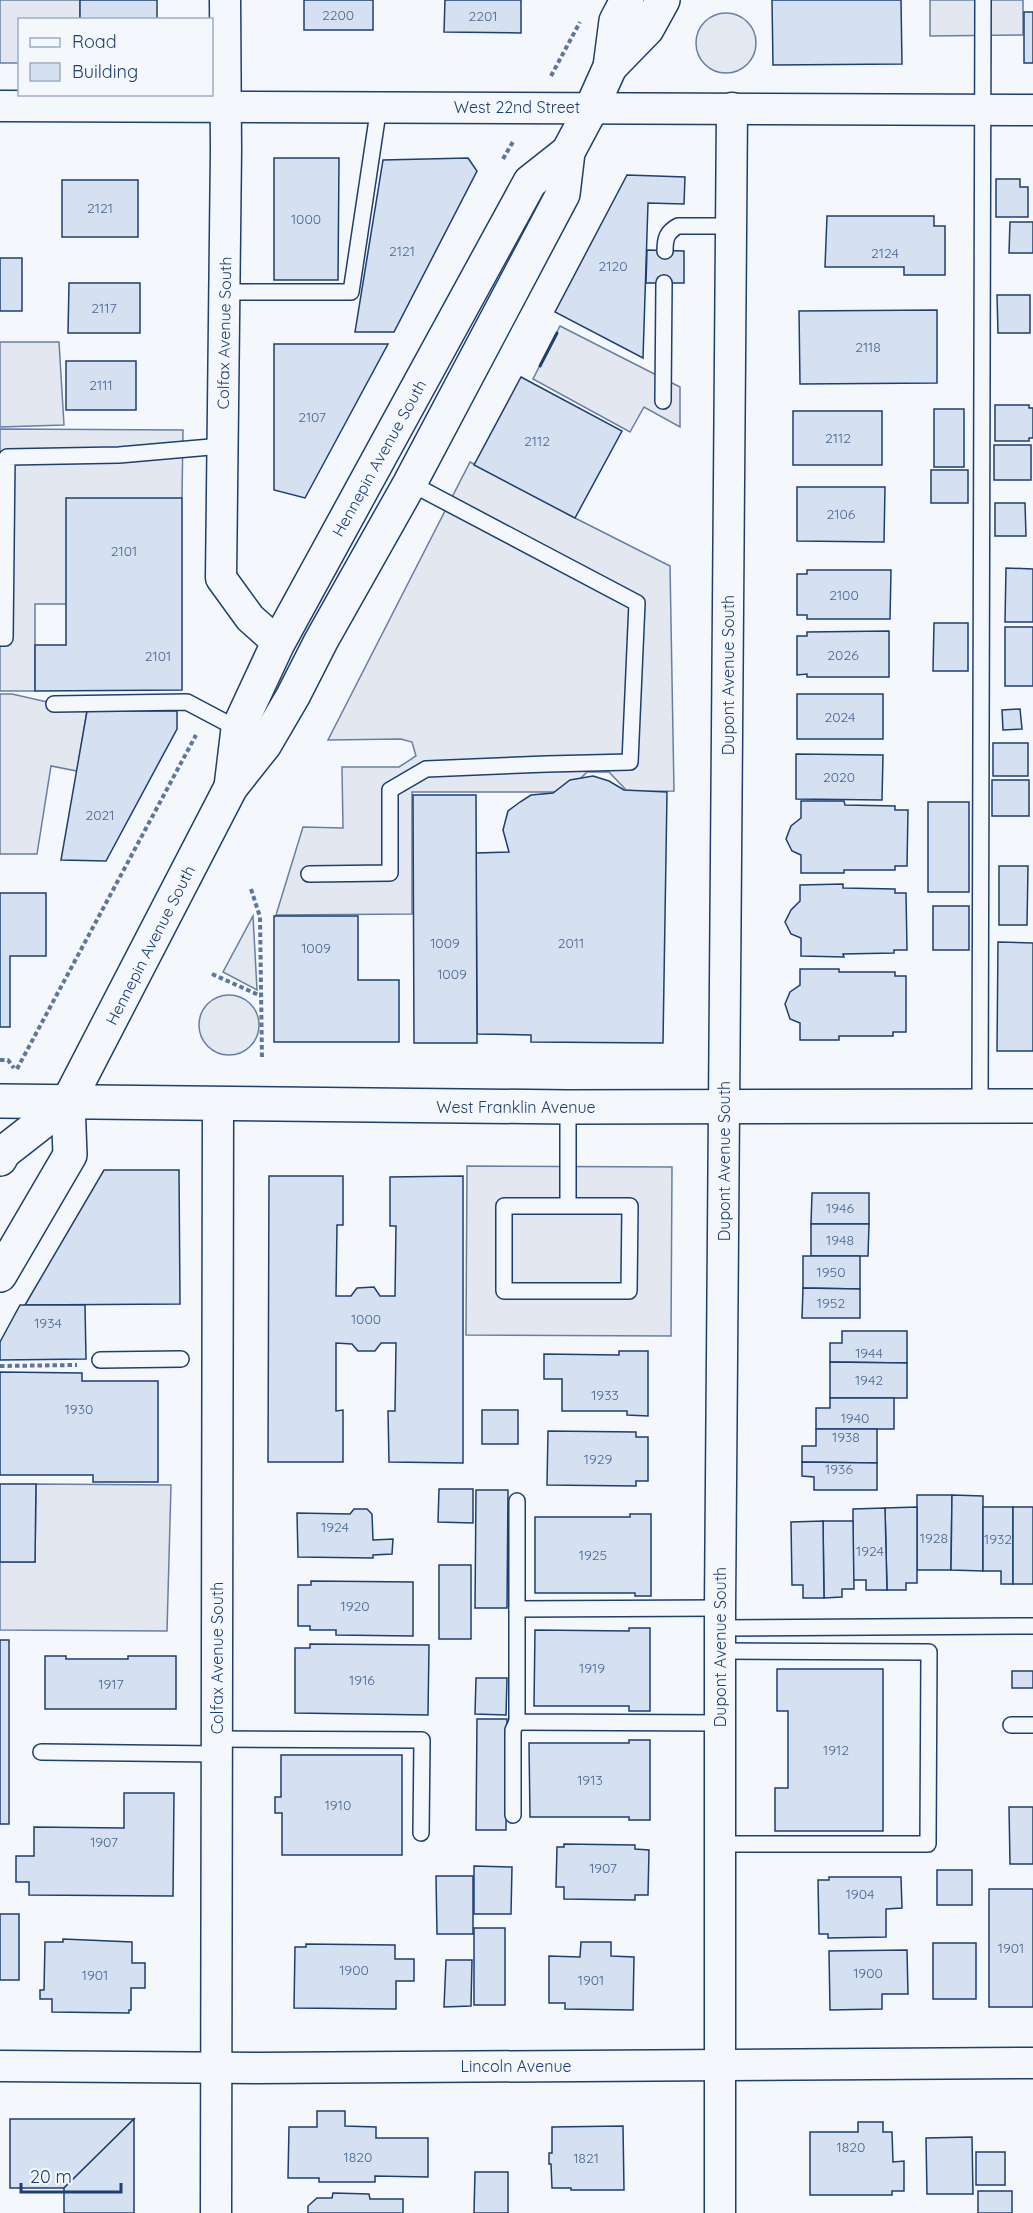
<svg xmlns="http://www.w3.org/2000/svg" width="1033" height="2213" font-family="Quicksand,sans-serif">
<rect width="100%" height="100%" fill="#f4f7fb"/>
<g fill="#e3e9f0" stroke="#687fa3" stroke-width="1.5">
<circle cx="726" cy="43" r="30"/>
<path d="M 253,916 L 257,990 L 223,972 Z"/>
<circle cx="229" cy="1025" r="30"/>
</g>
<g fill="#e3e8f0" stroke="#687fa3" stroke-width="1.5">
<path d="M 0,0 L 80,0 L 80,19 L 20,20 L 19,63 L 0,63 Z"/>
<path d="M 930,0 L 1023,0 L 1023,35 L 930,36 Z"/>
<path d="M 560,326 L 680,387 L 680,427 L 644,407 L 630,432 L 533,379 Z"/>
<path d="M 0,342 L 59,342 L 64,425 L 0,427 Z"/>
<path d="M 0,429 L 183,430 L 182,498 L 66,604 L 35,604 L 35,691 L 0,691 Z"/>
<path d="M 470,462 L 575,518 L 670,566 L 674,791 L 628,792 L 609,772 L 587,772 L 567,792 L 412,792 L 412,914 L 276,915 L 303,827 L 343,828 L 342,767 L 399,767 L 416,756 L 412,742 L 401,739 L 328,740 Z"/>
<path d="M 0,694 L 12,694 L 87,711 L 77,771 L 51,766 L 37,854 L 0,854 Z"/>
<path d="M 467,1166 L 672,1167 L 671,1336 L 466,1335 Z"/>
<path d="M 36,1484 L 171,1485 L 167,1631 L 0,1630 L 0,1562 L 35,1562 Z"/>
</g>
<g fill="#d5e0f0" stroke="#1d3f73" stroke-width="1.5">
<rect x="80" y="0" width="77" height="20"/>
<rect x="304" y="0" width="69" height="30"/>
<path d="M 445,0 L 521,0 L 521,33 L 444,32 Z"/>
<path d="M 772,0 L 901,0 L 902,64 L 773,65 Z"/>
<rect x="1024" y="12" width="9" height="51"/>
<path d="M 274,158 L 339,158 L 338,280 L 274,280 Z"/>
<path d="M 468,158 L 477,171 L 394,332 L 355,332 L 383,160 Z"/>
<path d="M 627,175 L 685,177 L 684,204 L 648,203 L 643,358 L 555,312 Z"/>
<path d="M 996,179 L 1020,179 L 1020,187 L 1028,187 L 1028,217 L 996,217 Z"/>
<rect x="62" y="180" width="76" height="57"/>
<path d="M 827,216 L 934,216 L 934,226 L 945,226 L 945,275 L 904,275 L 904,267 L 825,267 Z"/>
<path d="M 1010,222 L 1033,222 L 1033,253 L 1009,253 Z"/>
<path d="M 647,250 L 684,251 L 684,283 L 646,283 Z"/>
<rect x="0" y="258" width="22" height="53"/>
<path d="M 69,283 L 140,283 L 140,333 L 68,333 Z"/>
<path d="M 997,295 L 1030,295 L 1030,333 L 998,333 Z"/>
<path d="M 937,310 L 937,383 L 800,384 L 799,311 Z"/>
<path d="M 274,344 L 388,344 L 305,498 L 274,490 Z"/>
<rect x="66" y="361" width="70" height="49"/>
<path d="M 521,377 L 622,431 L 575,518 L 474,465 Z"/>
<path d="M 995,405 L 1029,405 L 1029,408 L 1033,408 L 1033,438 L 1029,438 L 1029,441 L 995,441 Z"/>
<rect x="934" y="409" width="30" height="58"/>
<rect x="793" y="411" width="89" height="54"/>
<rect x="994" y="445" width="37" height="35"/>
<rect x="931" y="470" width="37" height="33"/>
<path d="M 797,487 L 885,487 L 884,542 L 797,541 Z"/>
<path d="M 66,498 L 182,498 L 182,690 L 35,691 L 35,645 L 66,645 Z"/>
<path d="M 995,503 L 1025,503 L 1026,536 L 995,536 Z"/>
<path d="M 1006,568 L 1033,569 L 1033,622 L 1005,622 Z"/>
<path d="M 807,570 L 891,570 L 890,619 L 807,619 L 807,615 L 797,615 L 797,574 L 807,574 Z"/>
<path d="M 934,623 L 968,623 L 968,671 L 933,671 Z"/>
<rect x="1005" y="627" width="28" height="59"/>
<path d="M 889,631 L 889,677 L 807,677 L 807,674 L 797,675 L 797,636 L 807,636 L 807,632 Z"/>
<rect x="797" y="694" width="86" height="45"/>
<path d="M 1020,709 L 1022,729 L 1003,730 L 1002,710 Z"/>
<path d="M 87,711 L 177,711 L 177,729 L 106,861 L 61,860 Z"/>
<rect x="993" y="743" width="35" height="33"/>
<path d="M 796,754 L 883,755 L 882,800 L 796,799 Z"/>
<path d="M 593,776 L 609,781 L 624,790 L 667,792 L 663,1043 L 531,1042 L 531,1035 L 477,1034 L 476,853 L 509,852 L 503,830 L 508,811 L 520,802 L 531,795 L 553,793 L 570,780 Z"/>
<rect x="992" y="780" width="37" height="36"/>
<path d="M 413,795 L 476,795 L 477,1043 L 414,1043 Z"/>
<path d="M 801,801 L 844,801 L 845,805 L 895,806 L 895,810 L 908,810 L 907,866 L 895,866 L 895,870 L 844,870 L 844,873 L 801,873 L 801,855 L 792,851 L 786,839 L 791,826 L 801,818 Z"/>
<rect x="928" y="802" width="41" height="90"/>
<path d="M 999,866 L 1028,866 L 1027,925 L 999,925 Z"/>
<path d="M 843,884 L 843,888 L 895,889 L 895,893 L 906,893 L 907,950 L 894,950 L 894,953 L 843,954 L 844,957 L 801,956 L 801,938 L 791,934 L 785,922 L 791,910 L 800,901 L 800,885 Z"/>
<path d="M 0,893 L 46,893 L 46,956 L 10,956 L 10,1027 L 0,1027 Z"/>
<rect x="933" y="906" width="36" height="44"/>
<path d="M 274,916 L 358,916 L 358,980 L 399,980 L 399,1042 L 274,1042 Z"/>
<path d="M 998,942 L 1033,943 L 1033,1051 L 997,1051 Z"/>
<path d="M 800,969 L 839,969 L 839,972 L 895,972 L 895,976 L 906,976 L 906,1032 L 893,1032 L 893,1036 L 839,1036 L 839,1040 L 800,1040 L 800,1023 L 790,1019 L 785,1004 L 790,992 L 800,985 Z"/>
<path d="M 104,1170 L 179,1170 L 180,1304 L 25,1305 Z"/>
<path d="M 269,1176 L 343,1176 L 343,1225 L 337,1225 L 336,1296 L 351,1296 L 357,1288 L 374,1287 L 380,1296 L 395,1296 L 396,1226 L 390,1226 L 390,1177 L 463,1176 L 463,1463 L 389,1462 L 388,1411 L 395,1411 L 396,1343 L 381,1343 L 375,1351 L 358,1351 L 352,1344 L 336,1343 L 336,1411 L 343,1410 L 343,1462 L 268,1462 Z"/>
<path d="M 812,1193 L 869,1193 L 869,1224 L 811,1224 Z"/>
<path d="M 811,1224 L 869,1224 L 868,1256 L 811,1256 Z"/>
<path d="M 803,1256 L 860,1256 L 860,1289 L 803,1288 Z"/>
<path d="M 803,1288 L 860,1289 L 860,1318 L 802,1318 Z"/>
<path d="M 20,1305 L 85,1305 L 86,1359 L 0,1360 L 0,1342 Z"/>
<path d="M 842,1331 L 907,1331 L 907,1363 L 830,1362 L 830,1343 L 842,1343 Z"/>
<path d="M 619,1351 L 648,1351 L 648,1416 L 627,1415 L 627,1411 L 562,1411 L 562,1379 L 544,1379 L 544,1354 L 619,1355 Z"/>
<path d="M 830,1362 L 907,1363 L 907,1398 L 830,1398 Z"/>
<path d="M 0,1372 L 82,1373 L 82,1381 L 158,1381 L 158,1482 L 93,1482 L 93,1475 L 0,1475 Z"/>
<path d="M 830,1398 L 894,1398 L 894,1429 L 816,1429 L 816,1408 L 830,1408 Z"/>
<rect x="482" y="1410" width="36" height="34"/>
<path d="M 816,1429 L 877,1429 L 877,1463 L 802,1462 L 802,1446 L 816,1446 Z"/>
<path d="M 548,1431 L 636,1432 L 636,1437 L 648,1437 L 648,1481 L 636,1481 L 636,1486 L 547,1485 Z"/>
<path d="M 802,1462 L 877,1463 L 877,1490 L 814,1490 L 814,1477 L 802,1476 Z"/>
<path d="M 0,1484 L 36,1484 L 35,1562 L 0,1562 Z"/>
<path d="M 439,1489 L 473,1489 L 473,1523 L 438,1522 Z"/>
<path d="M 476,1490 L 508,1490 L 507,1608 L 475,1608 Z"/>
<path d="M 917,1495 L 952,1495 L 951,1570 L 917,1570 Z"/>
<path d="M 952,1495 L 983,1496 L 983,1571 L 951,1570 Z"/>
<path d="M 917,1507 L 917,1583 L 906,1583 L 906,1590 L 887,1590 L 885,1508 Z"/>
<path d="M 983,1507 L 1013,1507 L 1013,1584 L 1001,1584 L 1001,1571 L 983,1571 Z"/>
<rect x="1013" y="1507" width="20" height="77"/>
<path d="M 885,1508 L 887,1590 L 866,1590 L 866,1580 L 853,1580 L 853,1509 Z"/>
<path d="M 354,1509 L 367,1509 L 372,1514 L 373,1540 L 393,1539 L 392,1554 L 373,1555 L 373,1558 L 298,1557 L 297,1513 L 350,1514 Z"/>
<path d="M 630,1514 L 651,1514 L 651,1596 L 635,1596 L 635,1593 L 535,1593 L 535,1517 L 630,1517 Z"/>
<path d="M 823,1521 L 853,1521 L 854,1589 L 842,1589 L 842,1597 L 824,1598 Z"/>
<path d="M 823,1521 L 824,1598 L 803,1598 L 803,1585 L 792,1585 L 791,1522 Z"/>
<rect x="439" y="1565" width="32" height="74"/>
<path d="M 311,1581 L 413,1582 L 413,1636 L 336,1635 L 336,1630 L 310,1630 L 310,1626 L 298,1626 L 298,1585 L 311,1585 Z"/>
<path d="M 629,1628 L 650,1628 L 650,1711 L 629,1711 L 629,1706 L 534,1706 L 535,1630 L 629,1631 Z"/>
<rect x="0" y="1640" width="9" height="184"/>
<path d="M 310,1644 L 429,1645 L 428,1715 L 295,1713 L 295,1648 L 310,1648 Z"/>
<path d="M 45,1656 L 66,1656 L 66,1659 L 128,1659 L 128,1656 L 176,1656 L 176,1709 L 45,1709 Z"/>
<path d="M 777,1669 L 883,1669 L 883,1831 L 775,1831 L 775,1788 L 788,1788 L 788,1711 L 777,1711 Z"/>
<rect x="1012" y="1671" width="21" height="17"/>
<path d="M 476,1678 L 507,1678 L 506,1715 L 475,1714 Z"/>
<path d="M 477,1719 L 507,1719 L 506,1830 L 476,1830 Z"/>
<path d="M 629,1740 L 650,1740 L 650,1820 L 629,1820 L 629,1817 L 530,1817 L 529,1743 L 629,1743 Z"/>
<path d="M 281,1755 L 402,1755 L 402,1855 L 282,1855 L 282,1813 L 275,1813 L 275,1797 L 281,1797 Z"/>
<path d="M 124,1793 L 174,1793 L 173,1896 L 29,1895 L 29,1882 L 16,1882 L 16,1856 L 34,1856 L 34,1827 L 124,1828 Z"/>
<path d="M 1009,1807 L 1033,1807 L 1033,1864 L 1010,1864 Z"/>
<path d="M 564,1844 L 635,1845 L 635,1849 L 649,1850 L 648,1895 L 635,1895 L 635,1900 L 564,1899 L 564,1887 L 556,1887 L 557,1847 L 564,1847 Z"/>
<path d="M 474,1866 L 512,1867 L 511,1914 L 474,1914 Z"/>
<rect x="937" y="1870" width="35" height="35"/>
<path d="M 436,1876 L 473,1876 L 473,1934 L 437,1934 Z"/>
<path d="M 829,1877 L 901,1877 L 902,1908 L 886,1909 L 886,1937 L 828,1938 L 828,1934 L 819,1934 L 818,1880 L 829,1880 Z"/>
<rect x="989" y="1889" width="44" height="118"/>
<rect x="0" y="1914" width="19" height="66"/>
<rect x="474" y="1928" width="31" height="77"/>
<path d="M 63,1939 L 132,1942 L 132,1963 L 145,1963 L 145,1988 L 131,1988 L 131,2010 L 129,2010 L 129,2013 L 52,2012 L 52,1999 L 40,1999 L 40,1990 L 44,1990 L 45,1942 L 63,1942 Z"/>
<path d="M 581,1942 L 611,1942 L 611,1956 L 634,1957 L 633,2010 L 565,2009 L 565,2003 L 549,2003 L 549,1956 L 580,1957 Z"/>
<rect x="933" y="1943" width="43" height="56"/>
<path d="M 306,1944 L 395,1945 L 395,1959 L 414,1959 L 414,1981 L 396,1981 L 396,2009 L 294,2008 L 295,1947 L 306,1947 Z"/>
<path d="M 907,1950 L 908,1994 L 882,1994 L 882,2009 L 830,2010 L 829,1951 Z"/>
<path d="M 446,1960 L 472,1960 L 471,2006 L 444,2007 Z"/>
<path d="M 317,2111 L 345,2111 L 345,2126 L 376,2127 L 376,2138 L 428,2138 L 428,2177 L 375,2176 L 375,2182 L 319,2182 L 319,2178 L 288,2178 L 289,2127 L 317,2127 Z"/>
<path d="M 10,2119 L 134,2119 L 64,2188 L 10,2188 Z"/>
<path d="M 134,2119 L 134,2213 L 64,2213 L 64,2188 Z"/>
<path d="M 858,2122 L 883,2122 L 883,2132 L 892,2132 L 893,2162 L 904,2161 L 904,2191 L 892,2191 L 892,2195 L 810,2195 L 810,2132 L 858,2132 Z"/>
<path d="M 623,2126 L 624,2190 L 571,2190 L 571,2188 L 552,2188 L 551,2164 L 549,2164 L 549,2153 L 552,2153 L 552,2127 Z"/>
<path d="M 972,2137 L 973,2194 L 927,2194 L 926,2138 Z"/>
<rect x="976" y="2152" width="29" height="33"/>
<path d="M 475,2172 L 508,2172 L 508,2213 L 474,2213 Z"/>
<rect x="978" y="2191" width="34" height="22"/>
<path d="M 333,2193 L 369,2194 L 370,2199 L 403,2199 L 403,2213 L 308,2213 L 308,2206 L 317,2198 L 332,2198 Z"/>
</g>
<g fill="none" stroke-linecap="round" stroke-linejoin="round">
<defs>
<g id="lane">
<path d="M 665,251 C 665,238 667,232 678,226 L 731,226"/>
<path d="M 224,292 L 351,292 L 379,106"/>
<path d="M 663,401 L 664,283"/>
<path d="M 0,638 L 5,638 L 7,457 L 119,455 L 222,446"/>
<path d="M 54,704 L 187,702 L 238,729"/>
<path d="M 309,874 L 390,873 L 390,790 L 426,769 L 547,764 L 630,762 L 637,603 L 410,483"/>
<path d="M 980,1106 L 983,0"/>
<path d="M 568,1107 L 568,1206 L 504,1206 L 504,1291 L 629,1291 L 630,1206 L 568,1206"/>
<path d="M 100,1360 L 181,1359"/>
<path d="M 720,1608 L 517,1609 L 517,1722 L 720,1723"/>
<path d="M 517,1609 L 517,1501"/>
<path d="M 720,1628 L 1033,1626"/>
<path d="M 720,1651 L 929,1652 L 928,1844 L 720,1844"/>
<path d="M 1011,1725 L 1033,1725"/>
<path d="M 217,1739 L 422,1740 L 421,1833"/>
<path d="M 41,1752 L 217,1754"/>
<path d="M 513,1815 L 513,1730 L 517,1722"/>
</g>
<g id="street">
<path d="M 225,0 L 226,150 L 221,578 L 250,618 L 278,643"/>
<path d="M 0,106 L 1033,110"/>
<path d="M 0,2066 L 258,2068 L 1033,2063"/>
<path d="M 216,2213 L 218,1104"/>
<path d="M 720,2213 L 720,1608 L 732,108"/>
</g>
<path id="secondary" d="M 0,1101 L 568,1107 L 1033,1106"/>
<g id="primary">
<path d="M 610,67 L 647,29 L 663,0"/>
<path d="M 231,787 L 238,729 L 278,643 L 530,182 L 568,152"/>
<path d="M 0,1159 L 4,1152 L 68,1102 L 231,787 L 265,744 L 293,696 L 321,641 L 410,483 L 563,194 L 568,152 L 592,107 L 610,67 L 616,21 L 627,0"/>
<path d="M 0,1275 L 70,1155 L 68,1102"/>
</g>
</defs>
<use href="#lane" stroke="#1d3f73" stroke-width="18"/>
<use href="#street" stroke="#1d3f73" stroke-width="33"/>
<use href="#secondary" stroke="#1d3f73" stroke-width="36"/>
<use href="#primary" stroke="#1d3f73" stroke-width="36"/>
<g stroke="#5e769c" stroke-width="4" stroke-dasharray="4.5 3" stroke-linecap="butt">
<path d="M 551,76 L 580,22"/>
<path d="M 503,159 L 514,140"/>
<path d="M 251,889 L 260,917 L 262,1060"/>
<path d="M 212,974 L 261,996"/>
<path d="M 0,1060 L 8,1060 L 14,1068"/>
<path d="M 17,1069 L 196,735"/>
<path d="M 0,1366 L 77,1365"/>
</g>
<use href="#lane" stroke="#f4f7fb" stroke-width="15"/>
<use href="#street" stroke="#f4f7fb" stroke-width="30"/>
<use href="#secondary" stroke="#f4f7fb" stroke-width="33"/>
<use href="#primary" stroke="#f4f7fb" stroke-width="33"/>
<path stroke="#1d3f73" stroke-width="3" d="M 540,366 L 557,333"/>
</g>
<g text-anchor="middle" stroke-width="4.5" stroke-linejoin="round" paint-order="stroke">
<g font-size="14" fill="#4b6792">
<text x="338" y="20">2200</text>
<text x="483" y="21">2201</text>
<text x="100" y="213">2121</text>
<text x="306" y="224">1000</text>
<text x="402" y="256">2121</text>
<text x="885" y="258">2124</text>
<text x="613" y="271">2120</text>
<text x="104" y="313">2117</text>
<text x="868" y="352">2118</text>
<text x="101" y="390">2111</text>
<text x="312" y="422">2107</text>
<text x="838" y="443">2112</text>
<text x="537" y="446">2112</text>
<text x="841" y="519">2106</text>
<text x="124" y="556">2101</text>
<text x="844" y="600">2100</text>
<text x="843" y="660">2026</text>
<text x="158" y="661">2101</text>
<text x="840" y="722">2024</text>
<text x="839" y="782">2020</text>
<text x="100" y="820">2021</text>
<text x="445" y="948">1009</text>
<text x="571" y="948">2011</text>
<text x="316" y="953">1009</text>
<text x="452" y="979">1009</text>
<text x="840" y="1213">1946</text>
<text x="840" y="1245">1948</text>
<text x="831" y="1277">1950</text>
<text x="831" y="1308">1952</text>
<text x="366" y="1324">1000</text>
<text x="48" y="1328">1934</text>
<text x="869" y="1358">1944</text>
<text x="869" y="1385">1942</text>
<text x="605" y="1400">1933</text>
<text x="79" y="1414">1930</text>
<text x="855" y="1423">1940</text>
<text x="846" y="1442">1938</text>
<text x="598" y="1464">1929</text>
<text x="839" y="1474">1936</text>
<text x="335" y="1532">1924</text>
<text x="934" y="1543">1928</text>
<text x="998" y="1544">1932</text>
<text x="870" y="1556">1924</text>
<text x="593" y="1560">1925</text>
<text x="355" y="1611">1920</text>
<text x="592" y="1673">1919</text>
<text x="362" y="1685">1916</text>
<text x="111" y="1689">1917</text>
<text x="836" y="1755">1912</text>
<text x="590" y="1785">1913</text>
<text x="338" y="1810">1910</text>
<text x="104" y="1847">1907</text>
<text x="603" y="1873">1907</text>
<text x="860" y="1899">1904</text>
<text x="1011" y="1953">1901</text>
<text x="354" y="1975">1900</text>
<text x="868" y="1978">1900</text>
<text x="95" y="1980">1901</text>
<text x="591" y="1985">1901</text>
<text x="851" y="2152">1820</text>
<text x="358" y="2162">1820</text>
<text x="586" y="2163">1821</text>
</g>
<g font-size="16" fill="#1d3f73" stroke="#f4f7fb">
<text x="517" y="113">West 22nd Street</text>
<text transform="translate(224 333) rotate(-89)" y="6">Colfax Avenue South</text>
<text transform="translate(379 458) rotate(-61)" y="6">Hennepin Avenue South</text>
<text transform="translate(728 675) rotate(-90)" y="6">Dupont Avenue South</text>
<text transform="translate(150 945) rotate(-63)" y="6">Hennepin Avenue South</text>
<text x="516" y="1113">West Franklin Avenue</text>
<text transform="translate(724 1161) rotate(-90)" y="6">Dupont Avenue South</text>
<text transform="translate(720 1647) rotate(-90)" y="6">Dupont Avenue South</text>
<text transform="translate(217 1658) rotate(-90)" y="6">Colfax Avenue South</text>
<text x="516" y="2072">Lincoln Avenue</text>
</g>
</g>
<rect x="18" y="18" width="195" height="78" fill="#f4f7fb" stroke="#9eadc5" stroke-width="1.5"/>
<rect x="30" y="38" width="30" height="9" fill="#f4f7fb" stroke="#9eadc5" stroke-width="1.5"/>
<text x="72" y="48" font-size="18" fill="#1d3f73">Road</text>
<rect x="30" y="63" width="30" height="18" fill="#d5e0f0" stroke="#9eadc5" stroke-width="1.5"/>
<text x="72" y="78" font-size="18" fill="#1d3f73">Building</text>
<path d="M21 2183v9h100v-9" fill="none" stroke="#1d3f73" stroke-width="3"/>
<text x="30" y="2183" font-size="18" fill="#1d3f73" stroke="#f4f7fb" stroke-width="4.5" paint-order="stroke">20 m</text>
</svg>
